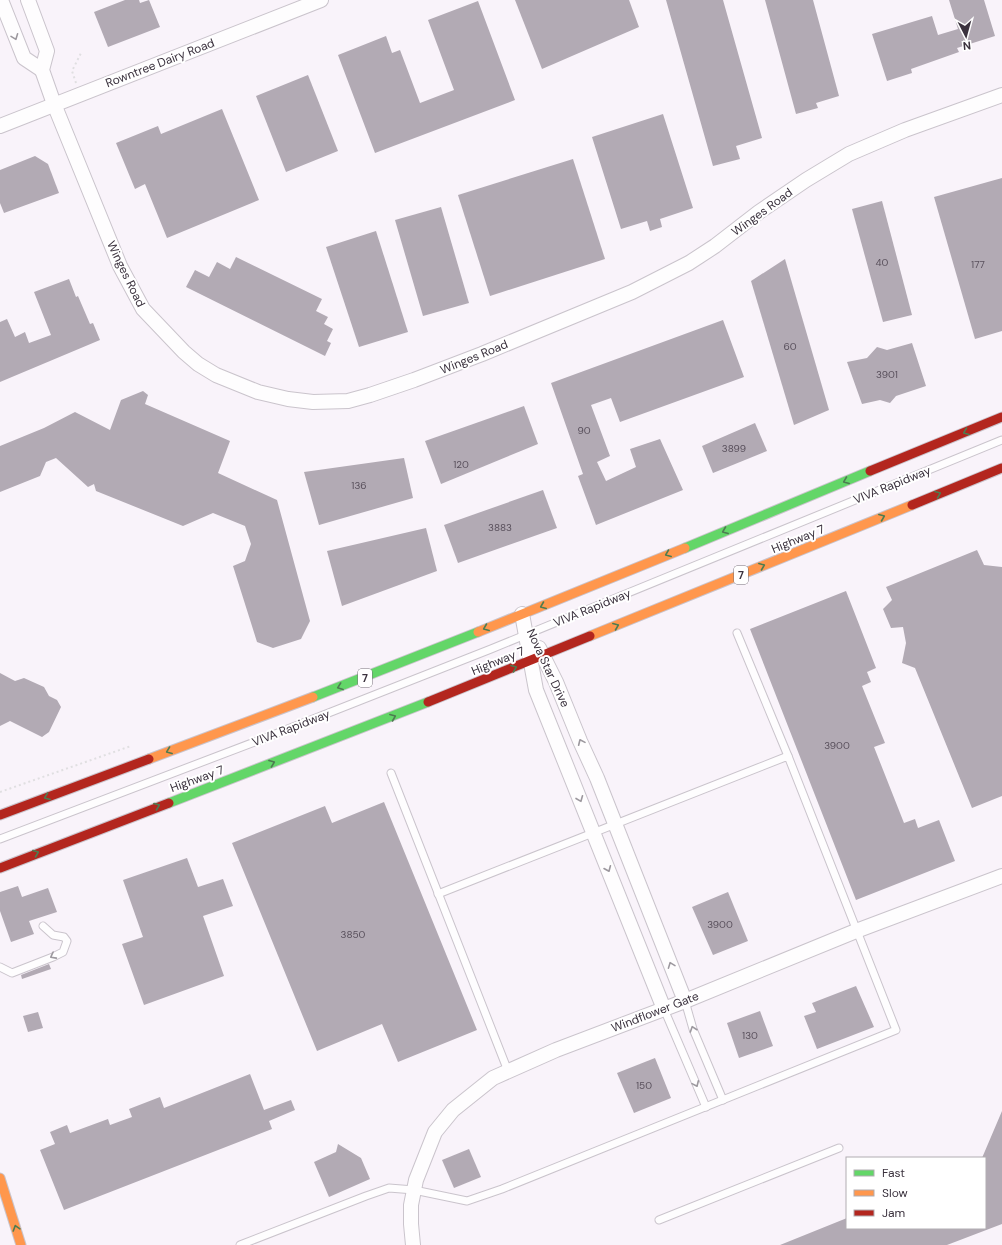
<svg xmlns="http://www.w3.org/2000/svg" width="1002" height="1245" font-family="'DM Sans',sans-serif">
<rect width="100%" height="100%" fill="#f9f3fa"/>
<g fill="#b2aab4">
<path d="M 125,0 L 139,0 L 140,3 L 149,0 L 160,27 L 108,47 L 94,12 Z"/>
<path d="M 515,0 L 629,0 L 639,27 L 542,69 Z"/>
<path d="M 666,0 L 723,0 L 762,138 L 736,146 L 740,159 L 713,166 Z"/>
<path d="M 765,0 L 813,0 L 839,96 L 816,103 L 818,108 L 796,114 Z"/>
<path d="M 949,0 L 984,0 L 995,36 L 957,48 L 959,52 L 911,69 L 912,73 L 887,81 L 872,34 L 932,16 L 938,35 L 958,29 Z"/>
<path d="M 478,1 L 515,100 L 375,153 L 338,55 L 386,36 L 392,53 L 400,50 L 420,103 L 454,90 L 428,20 Z"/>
<path d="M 308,75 L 338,151 L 286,172 L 256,96 Z"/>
<path d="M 222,109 L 259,200 L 167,238 L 145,184 L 135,189 L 116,143 L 158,126 L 161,134 Z"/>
<path d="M 663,114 L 693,208 L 660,219 L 662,227 L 650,231 L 647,221 L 621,229 L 592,137 Z"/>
<path d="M 35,156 L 48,164 L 59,193 L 4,213 L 0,203 L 0,170 Z"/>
<path d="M 573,159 L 605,259 L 490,296 L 458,195 Z"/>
<path d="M 1002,178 L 1002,331 L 975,339 L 934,197 Z"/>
<path d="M 882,201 L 912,315 L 883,322 L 852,209 Z"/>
<path d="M 441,207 L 469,303 L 423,316 L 395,220 Z"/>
<path d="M 376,231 L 408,332 L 359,347 L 326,247 Z"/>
<path d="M 236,257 L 322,299 L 316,311 L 328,317 L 324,324 L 333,329 L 327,341 L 331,343 L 325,356 L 186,287 L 195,270 L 209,277 L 217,262 L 230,269 Z"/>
<path d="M 785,259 L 829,410 L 794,425 L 751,281 Z"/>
<path d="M 69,279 L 76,297 L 78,296 L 90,324 L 93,323 L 100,340 L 0,382 L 0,322 L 7,319 L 15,337 L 25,332 L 29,343 L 51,335 L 34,292 Z"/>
<path d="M 723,320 L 744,377 L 620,422 L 611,398 L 591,405 L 610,456 L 597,462 L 606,481 L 636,467 L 630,449 L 660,439 L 683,490 L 596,525 L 578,476 L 583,474 L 551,383 Z"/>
<path d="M 912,343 L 926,386 L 896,396 L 890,403 L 880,400 L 862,404 L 847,362 L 867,358 L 877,347 L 887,350 Z"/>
<path d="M 143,391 L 148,395 L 145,404 L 230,441 L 218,473 L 277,500 L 310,621 L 301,639 L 273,648 L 257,642 L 233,566 L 245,561 L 251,544 L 245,526 L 213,513 L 183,526 L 96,491 L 94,484 L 88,487 L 56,458 L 46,462 L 40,476 L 0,492 L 0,446 L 44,428 L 75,412 L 110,430 L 121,400 Z"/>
<path d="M 524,406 L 538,444 L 441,484 L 425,441 Z"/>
<path d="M 755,423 L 767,451 L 713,473 L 702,446 Z"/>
<path d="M 404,458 L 413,498 L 319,525 L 304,472 Z"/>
<path d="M 543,490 L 557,528 L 458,563 L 444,525 Z"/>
<path d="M 426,528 L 437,571 L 342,606 L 327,551 Z"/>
<path d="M 977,550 L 984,565 L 1002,567 L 1002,796 L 972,808 L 915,668 L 902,663 L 906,643 L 903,627 L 891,628 L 883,609 L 892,600 L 886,587 Z"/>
<path d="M 846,591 L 876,668 L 867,672 L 871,682 L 862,686 L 885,743 L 874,747 L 904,823 L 915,819 L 918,828 L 939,820 L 955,861 L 856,900 L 750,629 Z"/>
<path d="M 0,673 L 15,681 L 24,678 L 44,687 L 49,696 L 57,700 L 61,707 L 49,732 L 42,737 L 10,721 L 0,726 Z"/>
<path d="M 384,802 L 477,1030 L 398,1062 L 382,1024 L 317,1051 L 232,843 L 325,806 L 332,823 Z"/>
<path d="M 187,858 L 198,887 L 223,879 L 233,906 L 203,916 L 224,976 L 144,1005 L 122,944 L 143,937 L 123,880 Z"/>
<path d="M 18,886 L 22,897 L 48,888 L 57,912 L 29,921 L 34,934 L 11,942 L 0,911 L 0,892 Z"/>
<path d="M 728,892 L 748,941 L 713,955 L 692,907 Z"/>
<path d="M 49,964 L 51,969 L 22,979 L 21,975 Z"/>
<path d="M 856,986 L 874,1027 L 817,1049 L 804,1016 L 816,1012 L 812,1003 Z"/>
<path d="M 760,1011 L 773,1046 L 739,1058 L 727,1023 Z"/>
<path d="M 38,1012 L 43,1028 L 28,1032 L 23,1016 Z"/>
<path d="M 655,1058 L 671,1098 L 634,1113 L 617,1073 Z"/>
<path d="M 250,1074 L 264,1110 L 291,1100 L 295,1110 L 269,1121 L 272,1129 L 64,1210 L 40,1150 L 55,1144 L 50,1132 L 67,1125 L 70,1133 L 108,1119 L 110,1125 L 132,1117 L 129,1109 L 160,1097 L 164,1108 Z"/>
<path d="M 1002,1111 L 1002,1224 L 947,1245 L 780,1245 L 847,1218 L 847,1228 L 985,1228 L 985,1158 L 982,1158 Z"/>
<path d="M 338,1144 L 361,1158 L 370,1179 L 329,1197 L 314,1162 L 336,1152 Z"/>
<path d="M 469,1149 L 481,1177 L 454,1188 L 442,1160 Z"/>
</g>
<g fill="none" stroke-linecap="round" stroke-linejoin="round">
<defs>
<g id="lane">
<path d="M 737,633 L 788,756"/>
<path d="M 391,773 L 508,1071"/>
<path d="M 0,839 L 265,738 L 491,649 L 1002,440"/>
<path d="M 0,967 L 12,973 L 53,957 L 63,952 L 67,941 L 64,937 L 53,935 L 43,926"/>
<path d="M 685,1001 L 693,1029 L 723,1100"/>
<path d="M 664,1009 L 706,1107"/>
<path d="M 659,1220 L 839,1148"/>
<path d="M 240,1245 L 366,1196 L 389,1188 L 414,1190 L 467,1201 L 502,1189 L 896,1030 L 788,756 L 438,894"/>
</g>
<g id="street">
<path d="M 1,0 L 24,58 L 42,70"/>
<path d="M 28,0 L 47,51 L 42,70 L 54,104 L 120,266 L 143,309 L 184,352 L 198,364 L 216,375 L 258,392 L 288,399 L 313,402 L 348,401 L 370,395 L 414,380 L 482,354 L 632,292 L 689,263 L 715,246 L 759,212 L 806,180 L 849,154 L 905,130 L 1002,95"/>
<path d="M 0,126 L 321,0"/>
<path d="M 522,614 L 536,690 L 664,1009"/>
<path d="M 539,648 L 556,682 L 580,741 L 597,778 L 685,1001"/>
<path d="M 413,1245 L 411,1224 L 411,1205 L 416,1180 L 435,1132 L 453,1110 L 493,1078 L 556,1050 L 685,1001 L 856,931 L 1002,876"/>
</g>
<g id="fast">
<path d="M 685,548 L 870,471"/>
<path d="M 313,697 L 478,632"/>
<path d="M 169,803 L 428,702"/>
</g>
<g id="slow">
<path d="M 478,632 L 685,548"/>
<path d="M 590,636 L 912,505"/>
<path d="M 149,759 L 313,697"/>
<path d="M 0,1178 L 21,1245"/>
</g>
<g id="jam">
<path d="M 870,471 L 1002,417"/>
<path d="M 912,505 L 1002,468"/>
<path d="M 428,702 L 590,636"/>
<path d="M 0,815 L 149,759"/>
<path d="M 0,868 L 169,803"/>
</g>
</defs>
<use href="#lane" stroke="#cac4cc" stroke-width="9"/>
<use href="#street" stroke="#cac4cc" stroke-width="16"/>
<use href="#fast" stroke="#cac4cc" stroke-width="11"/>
<use href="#slow" stroke="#cac4cc" stroke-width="11"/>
<use href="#jam" stroke="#cac4cc" stroke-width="11"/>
<g stroke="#e0dfe1" stroke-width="2" stroke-dasharray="2 3" stroke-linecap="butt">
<path d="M 76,83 L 72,71 L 81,53"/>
<path d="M 0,792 L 131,746"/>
</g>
<use href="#lane" stroke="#fefdfe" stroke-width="7"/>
<use href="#street" stroke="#fefdfe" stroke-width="14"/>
<use href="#fast" stroke="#63d668" stroke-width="9"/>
<use href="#slow" stroke="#ff974d" stroke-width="9"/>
<use href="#jam" stroke="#b3261e" stroke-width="9"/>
</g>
<defs><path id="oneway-chevron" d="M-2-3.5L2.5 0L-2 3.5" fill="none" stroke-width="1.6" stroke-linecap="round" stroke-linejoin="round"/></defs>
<g stroke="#9c989e">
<use href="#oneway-chevron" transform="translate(15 37) rotate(69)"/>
<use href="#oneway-chevron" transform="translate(581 742) rotate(-114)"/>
<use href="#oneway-chevron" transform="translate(580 799) rotate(68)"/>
<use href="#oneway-chevron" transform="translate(608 869) rotate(67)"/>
<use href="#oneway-chevron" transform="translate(53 956) rotate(152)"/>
<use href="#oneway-chevron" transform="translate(671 965) rotate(-111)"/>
<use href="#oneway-chevron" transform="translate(693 1029) rotate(-109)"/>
<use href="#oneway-chevron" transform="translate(696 1084) rotate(66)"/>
</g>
<g stroke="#4d7c51">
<use href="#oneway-chevron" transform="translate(966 432) rotate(158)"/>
<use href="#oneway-chevron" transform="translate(846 481) rotate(158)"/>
<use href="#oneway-chevron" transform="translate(938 494) rotate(-22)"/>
<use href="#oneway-chevron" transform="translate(882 517) rotate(-22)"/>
<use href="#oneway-chevron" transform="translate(725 531) rotate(158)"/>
<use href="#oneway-chevron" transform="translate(668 554) rotate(158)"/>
<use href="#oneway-chevron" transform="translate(762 566) rotate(-22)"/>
<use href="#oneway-chevron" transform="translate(543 606) rotate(158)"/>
<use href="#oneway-chevron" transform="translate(616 626) rotate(-22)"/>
<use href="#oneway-chevron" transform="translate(486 628) rotate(158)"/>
<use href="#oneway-chevron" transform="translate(514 668) rotate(-21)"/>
<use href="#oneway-chevron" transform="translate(340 687) rotate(160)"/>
<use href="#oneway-chevron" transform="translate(393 717) rotate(-22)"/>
<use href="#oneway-chevron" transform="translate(169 751) rotate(159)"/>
<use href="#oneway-chevron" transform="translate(272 763) rotate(-21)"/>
<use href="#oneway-chevron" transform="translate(47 797) rotate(159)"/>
<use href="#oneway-chevron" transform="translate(157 806) rotate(-21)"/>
<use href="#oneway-chevron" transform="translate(36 853) rotate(-22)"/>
<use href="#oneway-chevron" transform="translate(16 1228) rotate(-107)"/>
</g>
<g text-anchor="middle" stroke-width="4" stroke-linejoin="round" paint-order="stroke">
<g font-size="10" fill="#59505c">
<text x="882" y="266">40</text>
<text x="978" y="268">177</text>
<text x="790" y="350">60</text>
<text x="887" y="378">3901</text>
<text x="584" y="434">90</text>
<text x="734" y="452">3899</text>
<text x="461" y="468">120</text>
<text x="359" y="489">136</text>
<text x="500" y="531">3883</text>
<text x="837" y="749">3900</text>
<text x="720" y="928">3900</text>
<text x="353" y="938">3850</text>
<text x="750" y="1039">130</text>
<text x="644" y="1089">150</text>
</g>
<g fill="#fff" stroke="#767078" stroke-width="1">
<rect x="734" y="566" width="14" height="18" rx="3"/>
<rect x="358" y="669" width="14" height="18" rx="3"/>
</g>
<g font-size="11" font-weight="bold" fill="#3b323e">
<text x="741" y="579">7</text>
<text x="365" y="682">7</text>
</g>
<g font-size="12" fill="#3b323e" stroke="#fff">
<text transform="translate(160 63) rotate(-21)" y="4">Rowntree Dairy Road</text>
<text transform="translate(762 212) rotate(-36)" y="4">Winges Road</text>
<text transform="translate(126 274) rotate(64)" y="4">Winges Road</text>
<text transform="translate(474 357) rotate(-22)" y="4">Winges Road</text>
<text transform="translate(892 485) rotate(-22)" y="4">VIVA Rapidway</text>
<text transform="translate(798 539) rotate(-22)" y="4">Highway 7</text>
<text transform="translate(592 608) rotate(-22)" y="4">VIVA Rapidway</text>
<text transform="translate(498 661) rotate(-22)" y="4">Highway 7</text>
<text transform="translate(548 668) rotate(65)" y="4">Nova Star Drive</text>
<text transform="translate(291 728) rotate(-21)" y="4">VIVA Rapidway</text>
<text transform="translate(197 779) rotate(-20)" y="4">Highway 7</text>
<text transform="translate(655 1012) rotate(-21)" y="4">Windflower Gate</text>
</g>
</g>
<rect x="846" y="1157" width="140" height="72" fill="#ffffff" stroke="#b1adb2"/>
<rect x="854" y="1170" width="20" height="6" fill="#63d668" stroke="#b1adb2"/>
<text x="882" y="1177" font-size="12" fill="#3b323e">Fast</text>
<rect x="854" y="1190" width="20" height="6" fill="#ff974d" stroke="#b1adb2"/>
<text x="882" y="1197" font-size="12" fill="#3b323e">Slow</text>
<rect x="854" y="1210" width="20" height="6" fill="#b3261e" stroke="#b1adb2"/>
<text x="882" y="1217" font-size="12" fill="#3b323e">Jam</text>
<g transform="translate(966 36) rotate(174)" stroke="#ffffff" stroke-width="3" paint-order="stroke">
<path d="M0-3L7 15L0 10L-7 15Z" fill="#3b323e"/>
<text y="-6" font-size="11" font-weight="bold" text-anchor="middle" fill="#3b323e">N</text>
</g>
</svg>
